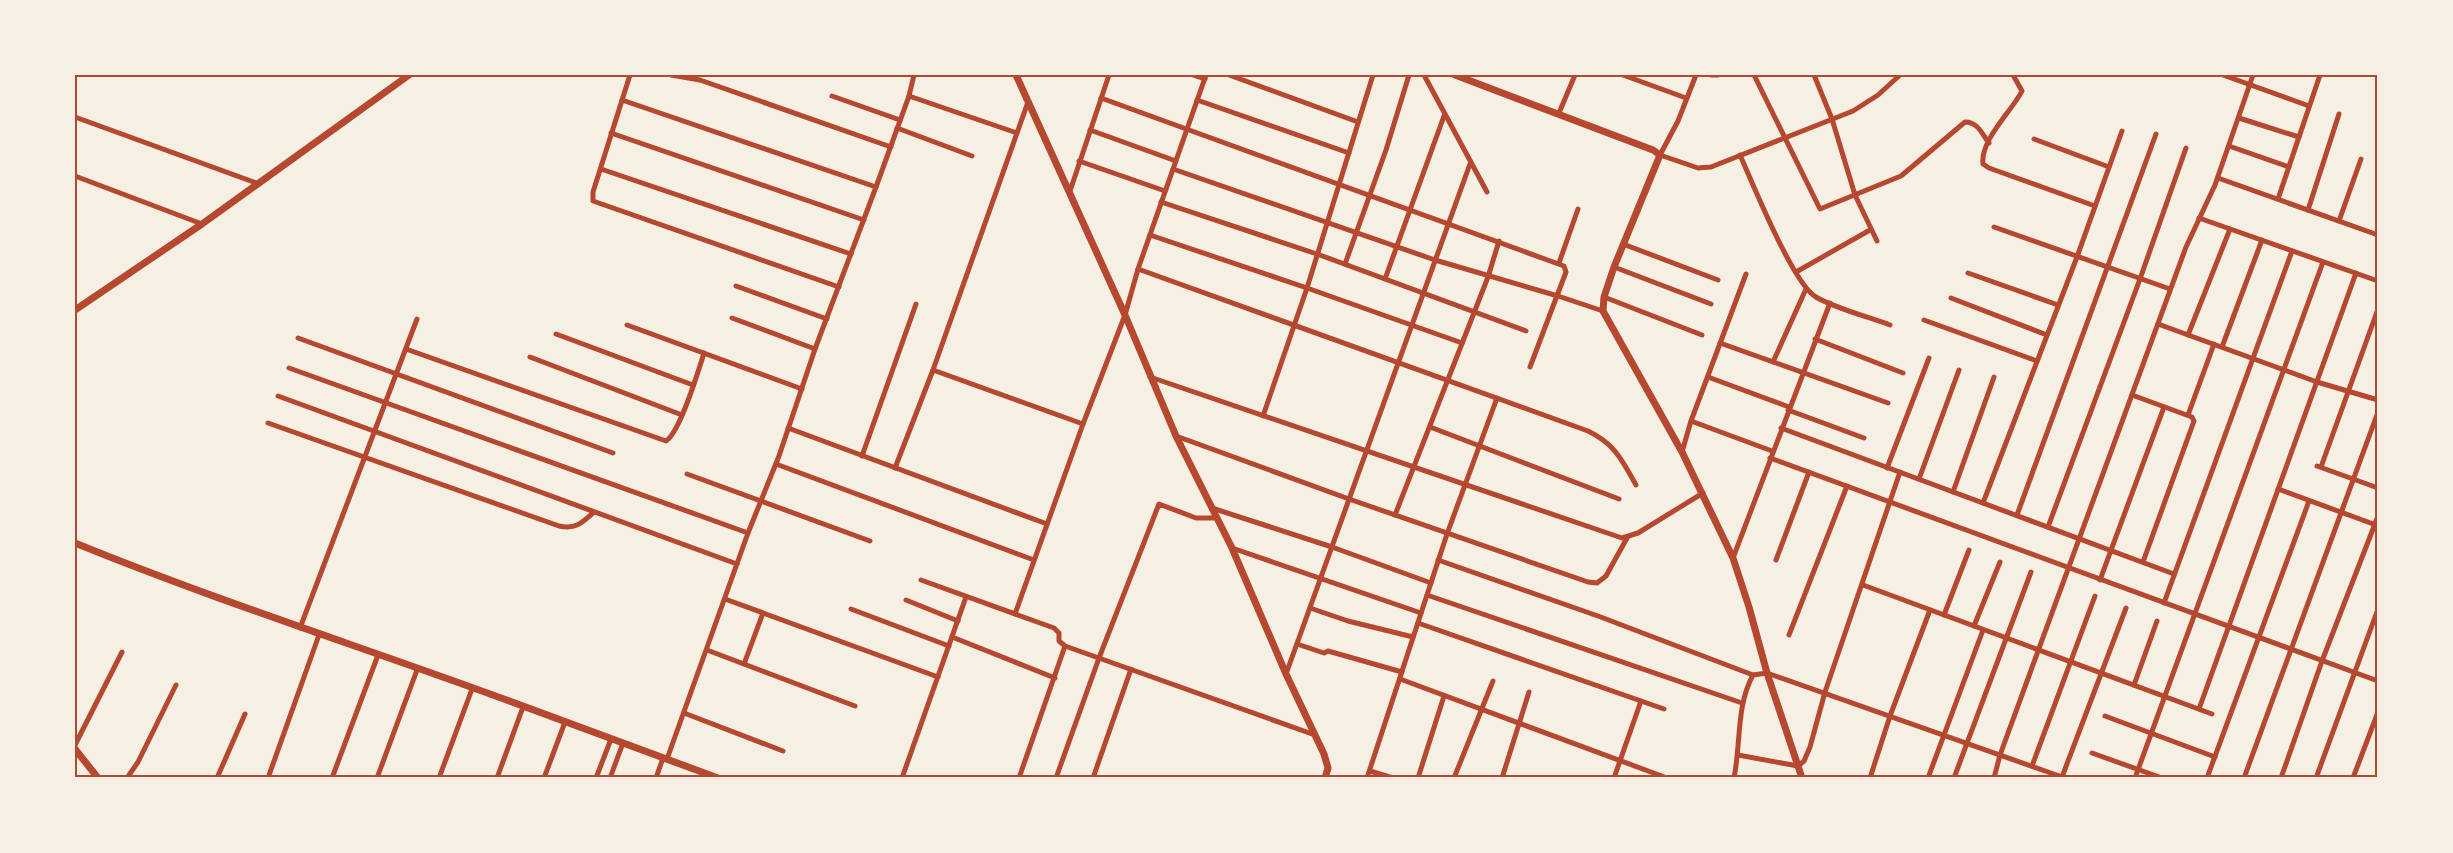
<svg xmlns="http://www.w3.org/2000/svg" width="2453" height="853" font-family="'DejaVu Sans',sans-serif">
<rect width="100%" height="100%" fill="#f6efe4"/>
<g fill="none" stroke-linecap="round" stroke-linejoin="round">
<g stroke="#b5482f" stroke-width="5">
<path d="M 630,75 L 593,192 L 593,201 L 839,287"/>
<path d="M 671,75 L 700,80 L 891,147"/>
<path d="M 1193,75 L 1205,79"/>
<path d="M 1229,75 L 1358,122"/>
<path d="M 1373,75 L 1307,288 L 1462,343"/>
<path d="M 1424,75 L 1487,192"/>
<path d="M 1623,75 L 1686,98"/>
<path d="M 1696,75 L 1678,121 L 1660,155 L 1698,168 L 1711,167 L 1853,111 L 1878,95 L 1900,75"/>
<path d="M 1711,75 L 1718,75"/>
<path d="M 1754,75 L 1820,209 L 1901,176 L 1965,122 C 1978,122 1982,134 1989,143"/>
<path d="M 1814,75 L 1832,119 L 1855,195 L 1877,241"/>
<path d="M 2013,75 L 2022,91 C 2012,111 1980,140 1983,164 L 1989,168 L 2095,206"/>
<path d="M 2223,75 L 2309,106"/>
<path d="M 832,96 L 900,120"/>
<path d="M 909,96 L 1017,133"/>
<path d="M 1101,98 L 1564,266 L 1566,272 L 1530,367"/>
<path d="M 622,100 L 876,187"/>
<path d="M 1197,100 L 1349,153"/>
<path d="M 1559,113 L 1575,75"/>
<path d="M 75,117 L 259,184"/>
<path d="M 2239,118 L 2299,137"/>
<path d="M 897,128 L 972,156"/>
<path d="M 1090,130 L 1176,161"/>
<path d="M 611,133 L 864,220"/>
<path d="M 2034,139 L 2109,167"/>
<path d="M 2229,146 L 2289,167"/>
<path d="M 1740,155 C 1753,184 1793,284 1816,297 C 1834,308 1869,317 1890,325"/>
<path d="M 1079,161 L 1165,191"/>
<path d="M 601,169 L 851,254"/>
<path d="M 1173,169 L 1435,260 L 1558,296 L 1603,311"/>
<path d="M 75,176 L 202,224"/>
<path d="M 2218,178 L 2378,235"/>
<path d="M 1070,191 L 1109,75"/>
<path d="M 2278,199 L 2320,75"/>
<path d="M 1161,202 L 1317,254 L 1526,331"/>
<path d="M 2308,210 L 2339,114"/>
<path d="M 2199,218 L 2378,281"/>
<path d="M 2339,221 L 2361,159"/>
<path d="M 1994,227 L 2170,289"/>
<path d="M 1150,235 L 1307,288 L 1263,416"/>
<path d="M 1623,244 L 1718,280"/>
<path d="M 1559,263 L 1578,209"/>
<path d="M 1345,264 L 1386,150 L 1409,75"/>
<path d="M 1614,267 L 1711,304"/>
<path d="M 1138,269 L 1588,431 C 1615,444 1622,460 1636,485"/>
<path d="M 1796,272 L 1870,230"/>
<path d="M 1968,273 L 2058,305"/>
<path d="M 1385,279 L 1444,116"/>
<path d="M 736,286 L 827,319"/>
<path d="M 1604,297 L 1702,335"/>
<path d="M 1951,298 L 2047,335"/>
<path d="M 732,318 L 815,349"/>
<path d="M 1924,320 L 2037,361"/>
<path d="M 2158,324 L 2317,382 L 2378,400"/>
<path d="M 627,325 L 802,389"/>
<path d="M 556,334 L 693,385"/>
<path d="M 2188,335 L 2230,229"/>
<path d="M 298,338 L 613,453"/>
<path d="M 1815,339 L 1903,373"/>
<path d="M 1720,343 L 1888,403"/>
<path d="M 2222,347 L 2262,240"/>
<path d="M 406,349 L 666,441 C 680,432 698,372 704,353"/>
<path d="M 530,357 L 682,415"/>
<path d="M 1773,362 L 1806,289"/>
<path d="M 289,368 L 748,533"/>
<path d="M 933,370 L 1083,424"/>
<path d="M 1150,377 L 1622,538 L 1638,533 L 1703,493"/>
<path d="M 1708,377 L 1789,407"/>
<path d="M 2132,395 L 2192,417 L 2194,421 L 2143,562"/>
<path d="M 278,396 L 737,564"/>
<path d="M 1788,410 L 1864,438"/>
<path d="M 2188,415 L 2214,344"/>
<path d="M 1691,421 L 1772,451"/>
<path d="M 268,423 L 559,526 C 576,530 583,522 594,512"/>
<path d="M 1430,427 L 1619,499"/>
<path d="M 788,428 L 1047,524"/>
<path d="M 1781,428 L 2174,574"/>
<path d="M 1176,436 L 1349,499 L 1588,582 L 1597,583 L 1606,576 L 1627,538"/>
<path d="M 1682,452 L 1691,421 L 1746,274"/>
<path d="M 862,456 L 916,304"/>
<path d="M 1770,458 L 2378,681"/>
<path d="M 776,464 L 1034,560"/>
<path d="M 2317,466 L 2378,488"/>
<path d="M 2321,467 L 2378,309"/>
<path d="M 895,468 L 933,370 L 1028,102"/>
<path d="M 1887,468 L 1929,358"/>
<path d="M 687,474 L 870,541"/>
<path d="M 1919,479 L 1959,370"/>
<path d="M 2278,489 L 2376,525"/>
<path d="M 1953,492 L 1994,377"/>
<path d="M 1983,503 L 2077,257 L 2122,131"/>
<path d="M 1212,508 L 1332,547 L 1431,583"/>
<path d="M 1395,515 L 1488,277 L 1499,241"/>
<path d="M 2017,515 L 2156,134"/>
<path d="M 2048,527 L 2140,279 L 2186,148"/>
<path d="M 1232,548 L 1421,613"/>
<path d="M 1733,558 L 1830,303"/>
<path d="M 1438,560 L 1598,616 L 1753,675"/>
<path d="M 1776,560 L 1809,472"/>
<path d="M 921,580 L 1054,628 L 1059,633 L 1059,641 L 1065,646 L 1315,735"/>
<path d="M 2100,580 L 2164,407"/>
<path d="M 1863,585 L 2212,714"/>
<path d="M 1427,595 L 1742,703"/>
<path d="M 725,599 L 938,677"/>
<path d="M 906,600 L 958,621"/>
<path d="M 2164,603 L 2292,251"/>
<path d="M 1310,608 L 1348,621 L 1413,637"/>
<path d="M 851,609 L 949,646"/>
<path d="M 1015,614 L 1083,424 L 1125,315 L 1138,269 L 1206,75"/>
<path d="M 1944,615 L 1969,550"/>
<path d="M 1418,623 L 1664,709"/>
<path d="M 1974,626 L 2000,562"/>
<path d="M 300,628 L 417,319"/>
<path d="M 1789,635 L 1847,486"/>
<path d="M 952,637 L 1055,678"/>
<path d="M 1297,644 L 1324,653 L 1328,651 L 1402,672"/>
<path d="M 707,650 L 855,706"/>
<path d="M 744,664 L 763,613"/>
<path d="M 1286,674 L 1470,164"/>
<path d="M 1400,679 L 1667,778"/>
<path d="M 2134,685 L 2157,621"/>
<path d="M 2199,709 L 2356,273"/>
<path d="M 684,713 L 783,751"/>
<path d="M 2105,716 L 2215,757"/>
<path d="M 75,745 L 122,652"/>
<path d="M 2092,753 L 2162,778"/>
<path d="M 1738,755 L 1798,766 L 1804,761 L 1810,747 L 1825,692 L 1900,472"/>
<path d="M 667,759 L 748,533 L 779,456 L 815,349 L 876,187 L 909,96 L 914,75"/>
<path d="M 2032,766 L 2095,596"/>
<path d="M 1370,771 L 1393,778"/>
<path d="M 2062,777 L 2126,608"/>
<path d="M 127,778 L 138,762 L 176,685"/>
<path d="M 217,778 L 245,714"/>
<path d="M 268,778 L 319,635"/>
<path d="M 332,778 L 378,655"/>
<path d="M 377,778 L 417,670"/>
<path d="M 439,778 L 472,689"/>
<path d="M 497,778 L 523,707"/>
<path d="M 544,778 L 565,722"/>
<path d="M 596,778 L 611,739"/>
<path d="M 610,778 L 623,743"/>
<path d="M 656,778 L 663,758"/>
<path d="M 902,778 L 966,597"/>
<path d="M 1019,778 L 1065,646"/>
<path d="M 1056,778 L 1099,658 L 1159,504 L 1196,518 L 1217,518"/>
<path d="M 1093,778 L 1131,669"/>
<path d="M 1367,778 L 1447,534 L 1497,398"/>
<path d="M 1418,778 L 1444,696"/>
<path d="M 1454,778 L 1493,681"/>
<path d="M 1502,778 L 1529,692"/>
<path d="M 1614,778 L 1641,701"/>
<path d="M 1734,778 C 1741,744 1736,706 1753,675 L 1767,673 L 2065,778"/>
<path d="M 1870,778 L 1890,716 L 1930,610"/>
<path d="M 1928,778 L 1983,630"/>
<path d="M 1954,778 L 2031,572"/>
<path d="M 1994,778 L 2000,755 L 2186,247 L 2215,185 L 2253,75"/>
<path d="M 2135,778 L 2323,262"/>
<path d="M 2207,778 L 2309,501"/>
<path d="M 2244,778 L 2378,412"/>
<path d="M 2281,778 L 2322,661 L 2378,516"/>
<path d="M 2316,778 L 2378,609"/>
<path d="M 2353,778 L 2378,712"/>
</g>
<g stroke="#b5482f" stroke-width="7">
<path d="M 1016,75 L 1125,315 L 1176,436 L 1232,548 L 1286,674 L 1324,754 L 1328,768 L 1325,778"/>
<path d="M 1455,75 L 1653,150 L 1660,155 L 1614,267 L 1604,297 L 1603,311 L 1682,452 L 1733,558 L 1749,607 L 1767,673 L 1802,778"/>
<path d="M 75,310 L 202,224 L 409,75"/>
<path d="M 75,543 C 215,600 359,646 501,698 C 573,724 645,751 718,778"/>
<path d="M 75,749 L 98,778"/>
</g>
</g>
<rect width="2453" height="853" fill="none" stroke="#f6efe4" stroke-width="153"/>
<rect x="76" y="76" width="2300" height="700" fill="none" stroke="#b5482f" stroke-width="2"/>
</svg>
